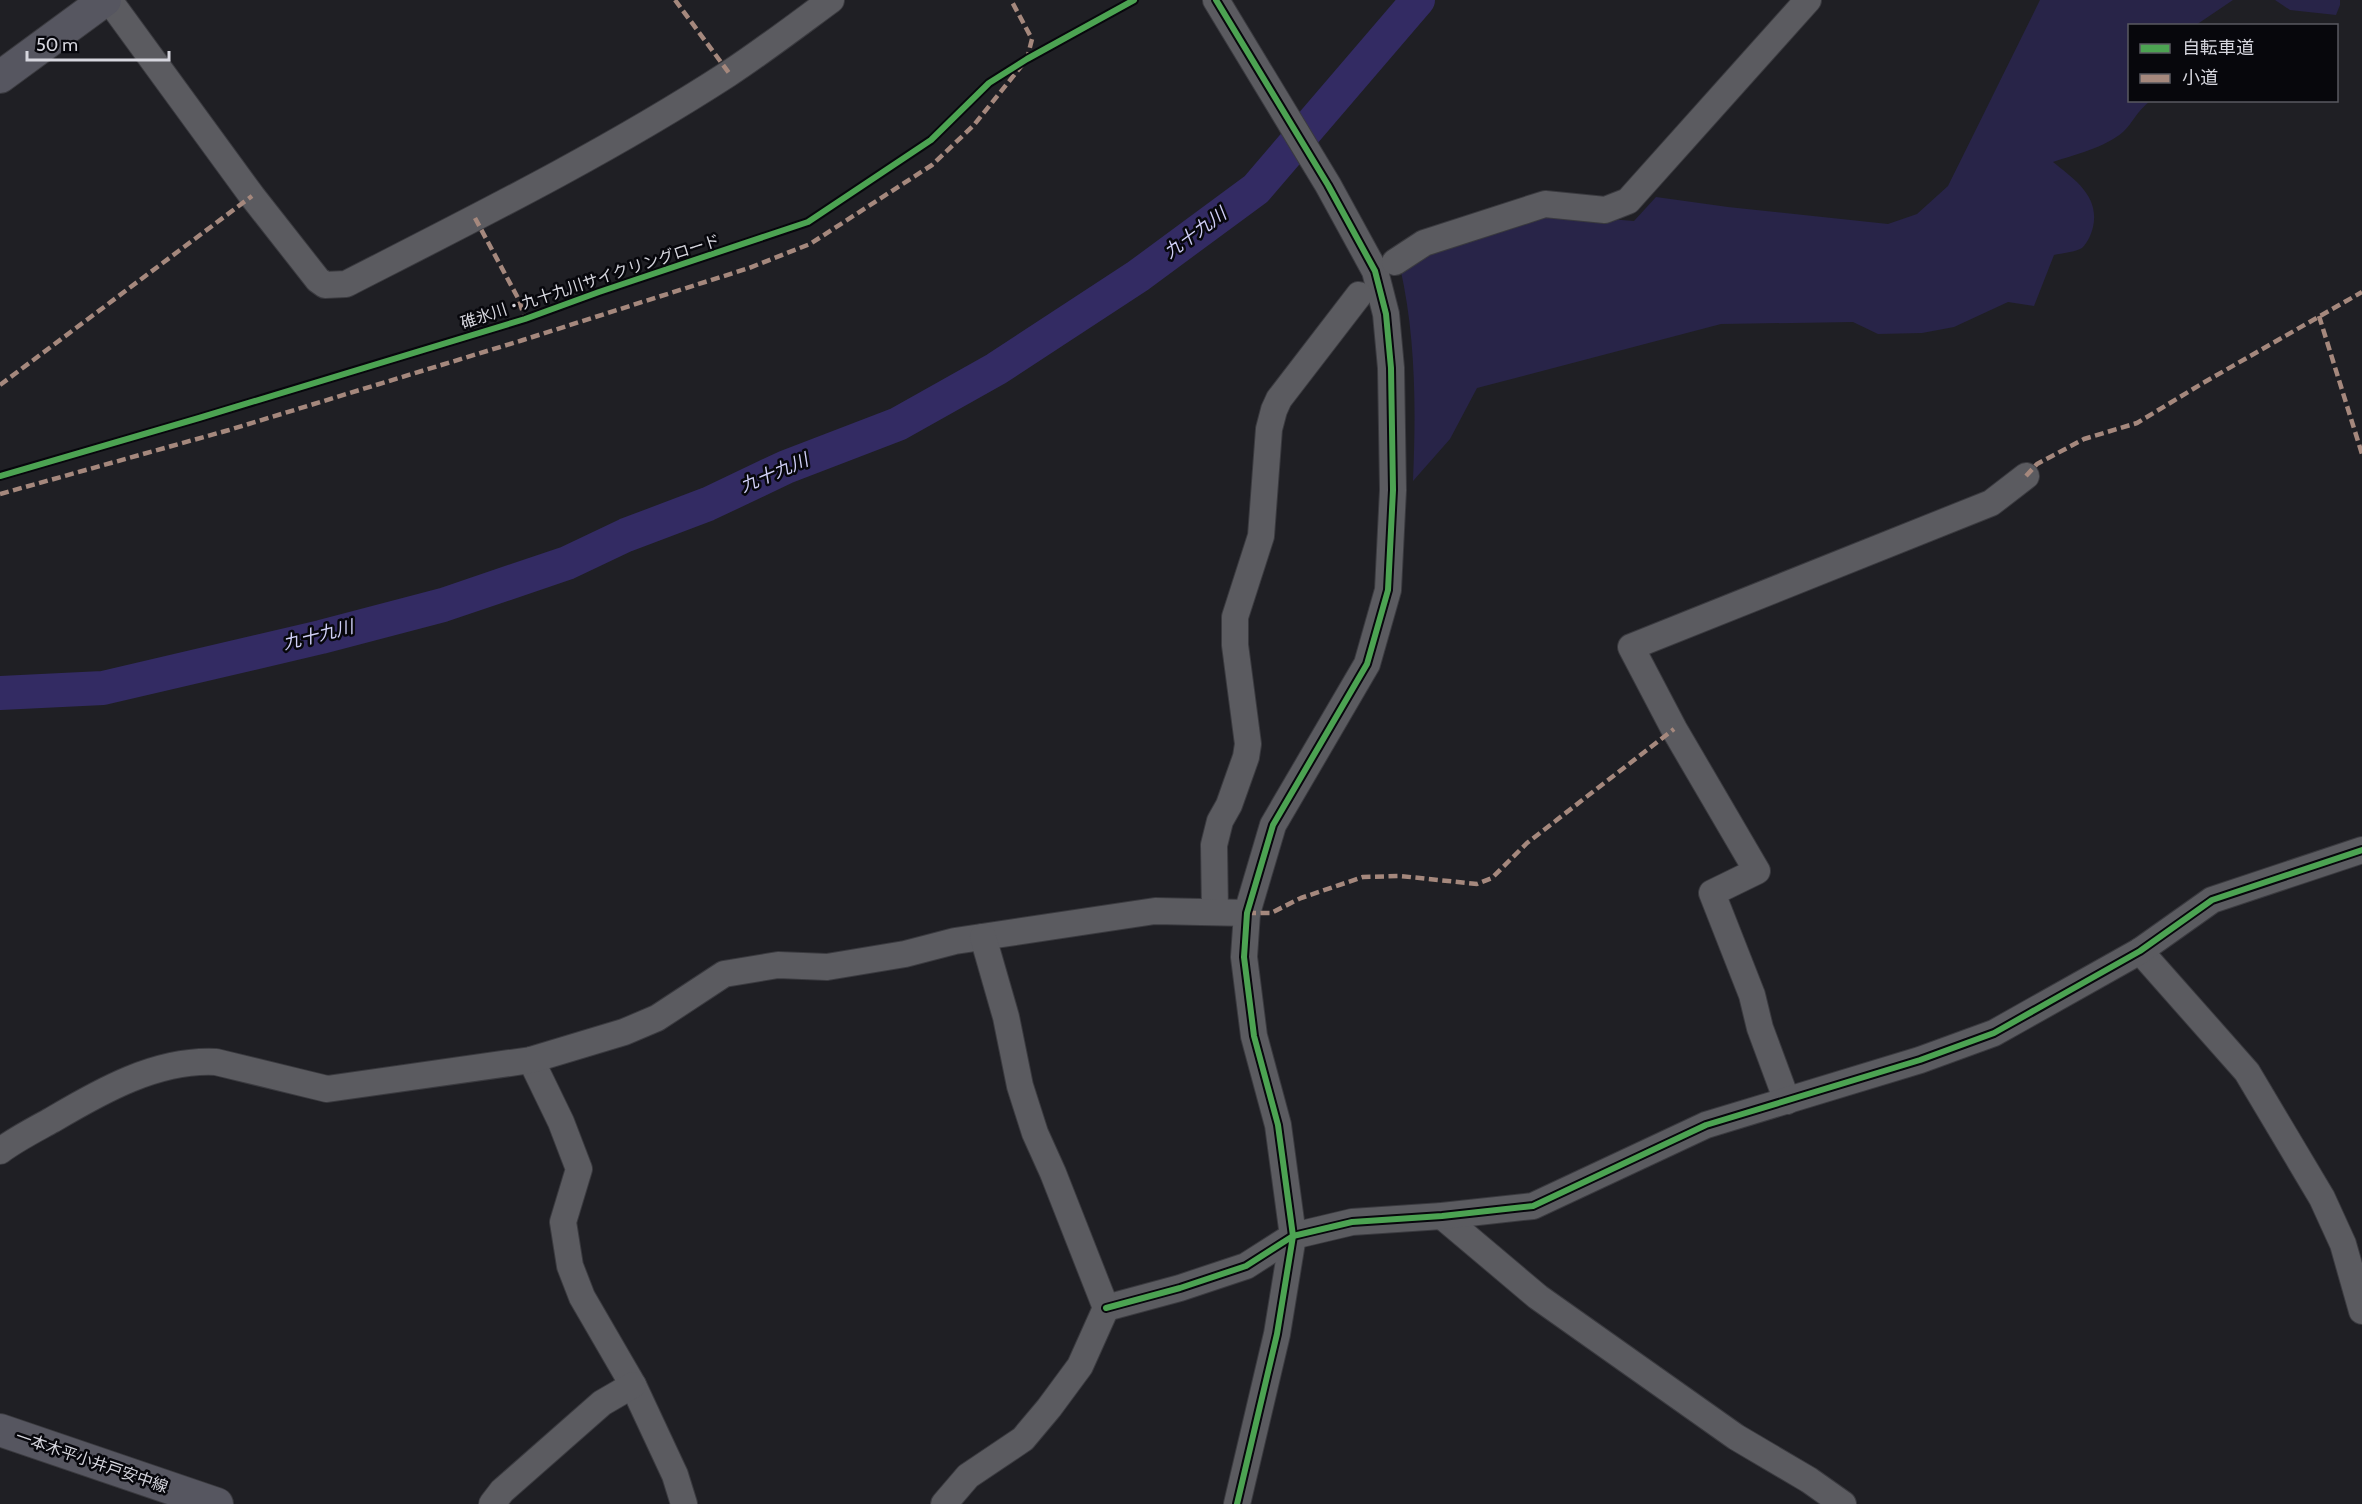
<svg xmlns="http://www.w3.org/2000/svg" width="2362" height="1504" font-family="Cabin,'Noto Sans JP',sans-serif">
<rect width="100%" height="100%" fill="#1f1f24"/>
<g fill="#282448">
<path d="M 2040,0 L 2233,0 L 2196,25 L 2130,26 L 2130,100 L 2150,101 C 2137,111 2132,124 2123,132 C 2104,148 2076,154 2053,162 C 2074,179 2100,196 2093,227 C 2091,235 2088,242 2082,248 C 2076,252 2062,253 2054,255 L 2034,306 L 2008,302 L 1954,327 L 1922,333 L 1878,334 L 1853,322 L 1721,324 L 1477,388 L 1450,439 L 1413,481 C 1416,410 1416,337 1400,267 L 1409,260 L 1545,214 L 1634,221 L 1656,197 L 1728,207 L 1888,224 L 1917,214 L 1948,186 Z"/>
<path d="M 2275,0 L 2340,0 L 2340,5 L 2336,15 L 2290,10 Z"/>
</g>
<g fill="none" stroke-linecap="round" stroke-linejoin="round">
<path stroke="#332b63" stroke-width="34" d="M 0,693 L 103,688 L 321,637 L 443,605 L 567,563 L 626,535 L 708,504 L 786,467 L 898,424 L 996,369 L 1138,276 L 1256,189 L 1418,0"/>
<defs>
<g id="minor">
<path d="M 109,0 L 252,196 L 318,280 L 325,285 L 346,284 C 475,218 606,153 728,74 C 763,51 797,25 831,0"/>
<path d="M 1216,0 L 1328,185 L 1375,271 L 1386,314 L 1391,368 L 1393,490 L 1388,590 L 1367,664 L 1273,825 L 1247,913 L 1244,957 L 1254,1036 L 1278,1125 L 1293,1236 L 1277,1334 L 1237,1504"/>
<path d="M 1395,262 L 1424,243 L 1545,204 L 1605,210 L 1628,201 L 1808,0"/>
<path d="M 1215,912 L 1214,845 L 1220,821 L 1229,805 L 1246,757 L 1248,744 L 1235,645 L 1235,617 L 1261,536 L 1269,429 L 1274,410 L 1279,399 L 1359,295"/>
<path d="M 2140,951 L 2247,1072 L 2322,1198 L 2343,1244 L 2362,1311"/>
<path d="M 531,1060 L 561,1122 L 579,1169 L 563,1222 L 570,1266 L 582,1297 L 633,1385 L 675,1475 L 684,1504"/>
<path d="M 1787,1101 L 1760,1028 L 1752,995 L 1712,893 L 1757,871 L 1674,729 L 1631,647 L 1991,503 L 2026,476"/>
<path d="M 0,1151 C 16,1139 34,1130 52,1120 C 101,1091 157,1059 216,1062 L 327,1089 L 531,1060 L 624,1032 L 657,1018 L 724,974 L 778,965 L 827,967 L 905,954 L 955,941 L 1155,911 L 1247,913"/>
<path d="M 1442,1216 L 1538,1297 L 1736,1437 L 1809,1480 L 1843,1504"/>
<path d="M 1106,1308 L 1180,1288 L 1246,1266 L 1293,1236 L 1352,1222 L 1442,1216 L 1533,1206 L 1706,1125 L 1920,1060 L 1994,1033 L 2140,951 L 2212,900 L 2362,850"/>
<path d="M 492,1504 L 502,1491 L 602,1403 L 633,1385"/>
<path d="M 944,1504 L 968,1476 L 1023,1439 L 1049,1408 L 1080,1366 L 1106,1308 L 1053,1173 L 1035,1133 L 1020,1086 L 1006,1017 L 983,937"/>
</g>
<g id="major">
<path d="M 0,77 L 105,0"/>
<path d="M 0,1430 L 217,1504"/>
</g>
</defs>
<use href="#minor" stroke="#3a3a3f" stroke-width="28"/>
<use href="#major" stroke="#3a3a3f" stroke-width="34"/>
<use href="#minor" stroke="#5b5b60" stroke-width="26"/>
<use href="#major" stroke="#565660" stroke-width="32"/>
<g stroke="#a5887d" stroke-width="4.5" stroke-dasharray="9 4.5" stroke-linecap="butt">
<path d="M 675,0 L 729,73"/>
<path d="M 475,218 L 519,300 L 525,319"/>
<path d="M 2319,316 L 2362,454"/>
<path d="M 0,385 L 252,196"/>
<path d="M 2026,476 L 2037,464 L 2084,439 L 2137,423 L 2203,383 L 2362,292"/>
<path d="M 0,494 L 229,430 L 523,340 L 749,268 L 810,244 L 932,165 L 974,125 L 1027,59 L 1032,39 L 1011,0"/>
<path d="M 1247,913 L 1271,913 L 1301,898 L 1363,877 L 1400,876 L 1477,884 L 1492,878 L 1527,843 L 1674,729"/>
</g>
<defs>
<g id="cycleway">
<path d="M 1216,0 L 1328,185 L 1375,271 L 1386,314 L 1391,368 L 1393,490 L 1388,590 L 1367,664 L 1273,825 L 1247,913 L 1244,957 L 1254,1036 L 1278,1125 L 1293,1236 L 1277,1334 L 1237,1504"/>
<path d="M 0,476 L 199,418 L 525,319 L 599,292 L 808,222 L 931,140 L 989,83 L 1027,59 L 1134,0"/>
<path d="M 1106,1308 L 1180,1288 L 1246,1266 L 1293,1236 L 1352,1222 L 1442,1216 L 1533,1206 L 1706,1125 L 1920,1060 L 1994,1033 L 2140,951 L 2212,900 L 2362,850"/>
</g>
</defs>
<use href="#cycleway" stroke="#07070c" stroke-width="10"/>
<use href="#cycleway" stroke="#4ca352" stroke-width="6"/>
</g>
<g text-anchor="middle" stroke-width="5" stroke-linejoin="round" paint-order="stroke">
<g font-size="16" fill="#d6d6de" stroke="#07070c">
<text transform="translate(590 281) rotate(-18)" y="6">碓氷川・九十九川サイクリングロード</text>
<text transform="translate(92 1461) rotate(19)" y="6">一本木平小井戸安中線</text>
</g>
<g font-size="18" font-style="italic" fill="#cfcef5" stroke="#07070c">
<text transform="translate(1195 233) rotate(-36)" y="6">九十九川</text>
<text transform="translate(774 473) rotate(-23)" y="6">九十九川</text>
<text transform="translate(318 635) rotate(-14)" y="6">九十九川</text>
</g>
</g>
<rect x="2128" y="24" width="210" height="78" fill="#07070c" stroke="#5a5a60" stroke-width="1.5"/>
<rect x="2140" y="44" width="30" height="9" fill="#4ca352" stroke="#5a5a60" stroke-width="1.5"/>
<text x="2182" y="54" font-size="18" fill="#d6d6de">自転車道</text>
<rect x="2140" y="74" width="30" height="9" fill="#a5887d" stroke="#5a5a60" stroke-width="1.5"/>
<text x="2182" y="84" font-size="18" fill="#d6d6de">小道</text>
<path d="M27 51v9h142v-9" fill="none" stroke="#d6d6de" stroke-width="3"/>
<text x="36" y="51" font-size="18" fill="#d6d6de" stroke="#07070c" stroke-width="4.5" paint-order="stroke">50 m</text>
</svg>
